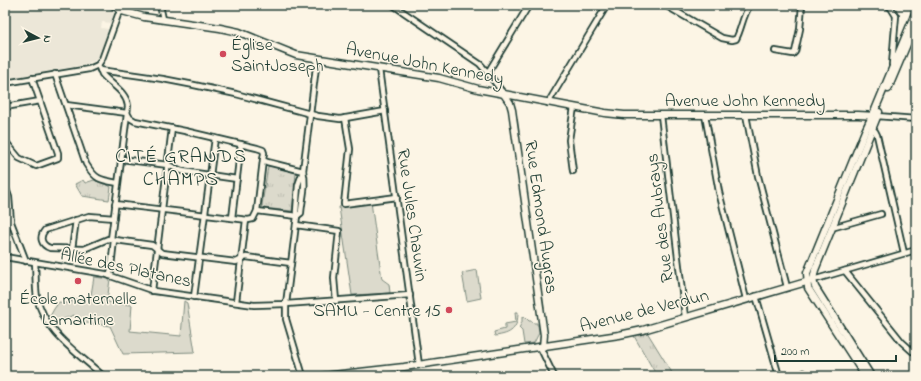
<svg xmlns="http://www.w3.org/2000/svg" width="921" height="381" font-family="'Indie Flower',sans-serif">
<defs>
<pattern id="park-tufts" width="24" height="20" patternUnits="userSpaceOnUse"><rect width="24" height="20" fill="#dcdacc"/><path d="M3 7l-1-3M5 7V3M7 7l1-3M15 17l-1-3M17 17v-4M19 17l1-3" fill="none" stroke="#bcbcb0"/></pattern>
</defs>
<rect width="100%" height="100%" fill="#fcf5e5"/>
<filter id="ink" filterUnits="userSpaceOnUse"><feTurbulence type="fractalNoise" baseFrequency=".025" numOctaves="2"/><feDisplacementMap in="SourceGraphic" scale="8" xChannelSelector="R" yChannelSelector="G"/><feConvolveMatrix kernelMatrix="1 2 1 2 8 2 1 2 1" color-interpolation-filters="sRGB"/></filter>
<g filter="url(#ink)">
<path fill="#ece7d8" d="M 5,5 L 104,5 L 112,10 L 114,13 L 111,23 L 102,22 L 101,28 L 108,29 L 102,50 L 98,58 L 93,62 L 89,62 L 90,64 L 5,79 Z"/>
<g fill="#dcdacc" stroke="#7e8c80">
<path d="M 371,202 L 382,279 L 389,284 L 390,293 L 352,295 L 339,207 Z"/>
<path d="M 477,270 L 481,298 L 467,301 L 462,273 Z"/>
<path d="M 94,277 L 110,279 L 107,302 L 132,305 L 130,331 L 181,336 L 184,301 L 187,303 L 195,352 L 123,354 L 110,326 L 87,323 L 77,323 L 74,315 L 52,324 L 49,318 L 54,309 L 59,302 L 71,304 L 72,298 L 90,301 Z"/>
<path d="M 515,312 L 518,312 C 518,329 511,334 495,336 L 494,332 L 505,329 L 505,324 L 516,322 Z"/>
<path d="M 522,317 L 526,318 L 529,321 L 532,321 L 533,323 L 537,323 L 537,325 L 538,325 L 539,333 L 534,343 L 524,344 L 522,331 L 519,328 L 522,322 Z"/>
</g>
<g fill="url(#park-tufts)" stroke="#7e8c80">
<path d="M 268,166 L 271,166 L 296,173 L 292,211 L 263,208 L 262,205 Z"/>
<path d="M 83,180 L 85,183 L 94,180 C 99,183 106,183 111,187 L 109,200 L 82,196 L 75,184 Z"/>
<path d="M 647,332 L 674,376 L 657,376 L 634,336 Z"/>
</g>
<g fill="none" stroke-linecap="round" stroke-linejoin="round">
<defs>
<g id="minor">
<path d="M 160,5 L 163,19"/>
<path d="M 393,5 L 480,64 L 487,72 L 503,93"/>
<path d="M 665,5 L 722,38 L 732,40 L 736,39 C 742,28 742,17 750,5"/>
<path d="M 887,5 L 891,8 L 896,16 L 894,38 L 892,65"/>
<path d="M 775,51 L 793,54 L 795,52 L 800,29 L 802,5"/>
<path d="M 98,65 C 99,68 101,71 102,74 C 111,85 126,91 128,106 L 111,239"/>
<path d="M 379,69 L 419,365"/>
<path d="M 100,70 L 163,79 L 194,85 L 236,94 L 318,116 L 340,119 L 385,111"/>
<path d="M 487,72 L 490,69 L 529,5"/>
<path d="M 55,74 L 86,164 C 96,180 100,180 118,183"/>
<path d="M 5,83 L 89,69 L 98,65 L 102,59 L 118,15 L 128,5"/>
<path d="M 548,103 L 607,5"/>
<path d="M 66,105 L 127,113 L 130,118 L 135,121 L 185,131 L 257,148 L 263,150 L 264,153 L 263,160 L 267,162 L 303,171"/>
<path d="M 5,107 L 40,101"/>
<path d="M 661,115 L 685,317"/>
<path d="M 705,115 L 719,192 L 746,299"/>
<path d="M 746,115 L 758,176 L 787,287"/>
<path d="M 877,116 L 916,119"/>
<path d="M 345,118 L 350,149 L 344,204 L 397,197"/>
<path d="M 872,129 L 875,131 L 877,135 L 904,253"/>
<path d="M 5,141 L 19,158 L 36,166 L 58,158 L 58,153 L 32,78"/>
<path d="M 121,159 L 168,165 L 182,171 L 237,179"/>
<path d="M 573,171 L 569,140 L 574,107"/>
<path d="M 5,186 L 9,197 L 11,222 L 26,261"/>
<path d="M 115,204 L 248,220 L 253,219 L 257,211 L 297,216"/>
<path d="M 257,211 L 263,160"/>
<path d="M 297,216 L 301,213 C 302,199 307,184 303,171"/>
<path d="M 114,218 L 89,216 L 45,230 C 39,237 41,245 50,248 L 84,249 L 108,239 L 152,245 L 162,253 L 236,262 L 246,257 L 291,263"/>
<path d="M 232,218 L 241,144"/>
<path d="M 296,225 L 339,231 L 334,278 L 336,301"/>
<path d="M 833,226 L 835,227 L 881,214"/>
<path d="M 72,249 L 76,220"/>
<path d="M 5,257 L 105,274 L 154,291 L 254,305 L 286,304 L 410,295"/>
<path d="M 35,263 C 36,274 35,286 37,297 C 44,332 78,353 103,376"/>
<path d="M 845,271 L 902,342 L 912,351"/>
<path d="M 110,276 L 114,240"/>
<path d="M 813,280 L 916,250"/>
<path d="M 152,291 L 172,128"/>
<path d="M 756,296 L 779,376"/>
<path d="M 194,297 L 215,138"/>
<path d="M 236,302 L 246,220"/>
<path d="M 540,347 L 554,376"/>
<path d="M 303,376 L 286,319 L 286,304 L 297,216 L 296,212 L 298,185 L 303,171 L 317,59"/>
<path d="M 802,376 L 804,373"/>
</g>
<g id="major">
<path d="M 113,5 L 122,11 L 144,17 L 220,28 L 239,32 L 296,55 L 439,78 L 478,89 L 605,113 L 624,115 L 858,115 L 877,116"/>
<path d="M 888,89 L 916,23"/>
<path d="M 503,93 L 510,103 L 512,110 L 544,335 L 543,347"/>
<path d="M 324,376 L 404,367 L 619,335 L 643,330 L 813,280"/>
<path d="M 865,376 L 808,288 L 807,273 L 865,131 L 875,110 L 916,11"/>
<path d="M 871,376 L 815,287 L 813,280 L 815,270 L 879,112"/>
</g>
</defs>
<use href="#minor" stroke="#1f3d34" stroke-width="8"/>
<use href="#major" stroke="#1f3d34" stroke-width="9"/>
<use href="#minor" stroke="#fcf5e5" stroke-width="4.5"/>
<use href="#major" stroke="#fcf5e5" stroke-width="6"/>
</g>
</g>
<g fill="#d1495b" stroke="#fcf5e5" stroke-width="1.5">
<circle cx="223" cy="54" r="4"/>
<circle cx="78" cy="281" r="4"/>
<circle cx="449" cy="310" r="4"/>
</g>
<g text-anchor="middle" stroke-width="3" stroke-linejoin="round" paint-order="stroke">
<g font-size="18" fill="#1f3d34" stroke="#fcf5e5" text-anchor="start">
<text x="231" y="50">Église<tspan x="231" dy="21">SaintJoseph</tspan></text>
<text x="78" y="304" text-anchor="middle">École maternelle<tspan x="78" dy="21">Lamartine</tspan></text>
<text x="441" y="316" text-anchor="end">SAMU - Centre 15</text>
</g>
<g font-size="18" fill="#1f3d34" stroke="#fcf5e5">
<text transform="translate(425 63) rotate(11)" y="6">Avenue John Kennedy</text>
<text x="745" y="106">Avenue John Kennedy</text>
<text transform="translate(413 215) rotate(82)" y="6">Rue Jules Chauvin</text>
<text transform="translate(542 217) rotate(82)" y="6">Rue Edmond Augras</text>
<text transform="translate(659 218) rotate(-97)" y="6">Rue des Aubrays</text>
<text transform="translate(126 267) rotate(12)" y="6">Allée des Platanes</text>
<text transform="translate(644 310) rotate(-14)" y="6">Avenue de Verdun</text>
</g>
<g font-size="20" letter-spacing="1" fill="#1f3d34" stroke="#fcf5e5">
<text x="181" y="162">CITÉ GRANDS<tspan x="181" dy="23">CHAMPS</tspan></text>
</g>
</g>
<rect width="921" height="381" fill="none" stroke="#fcf5e5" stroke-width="20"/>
<rect x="10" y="10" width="901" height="361" fill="none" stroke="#1f3d34" stroke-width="1.5" filter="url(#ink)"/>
<g transform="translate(38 38) rotate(97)" stroke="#fcf5e5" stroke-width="3" paint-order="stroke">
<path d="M0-3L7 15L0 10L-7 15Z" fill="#1f3d34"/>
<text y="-6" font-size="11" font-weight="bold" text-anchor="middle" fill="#1f3d34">N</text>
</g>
<path d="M775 355v6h121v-6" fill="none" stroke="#1f3d34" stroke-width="2"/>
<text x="781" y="355" font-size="12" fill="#1f3d34" stroke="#fcf5e5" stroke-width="3" paint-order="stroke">200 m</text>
</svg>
